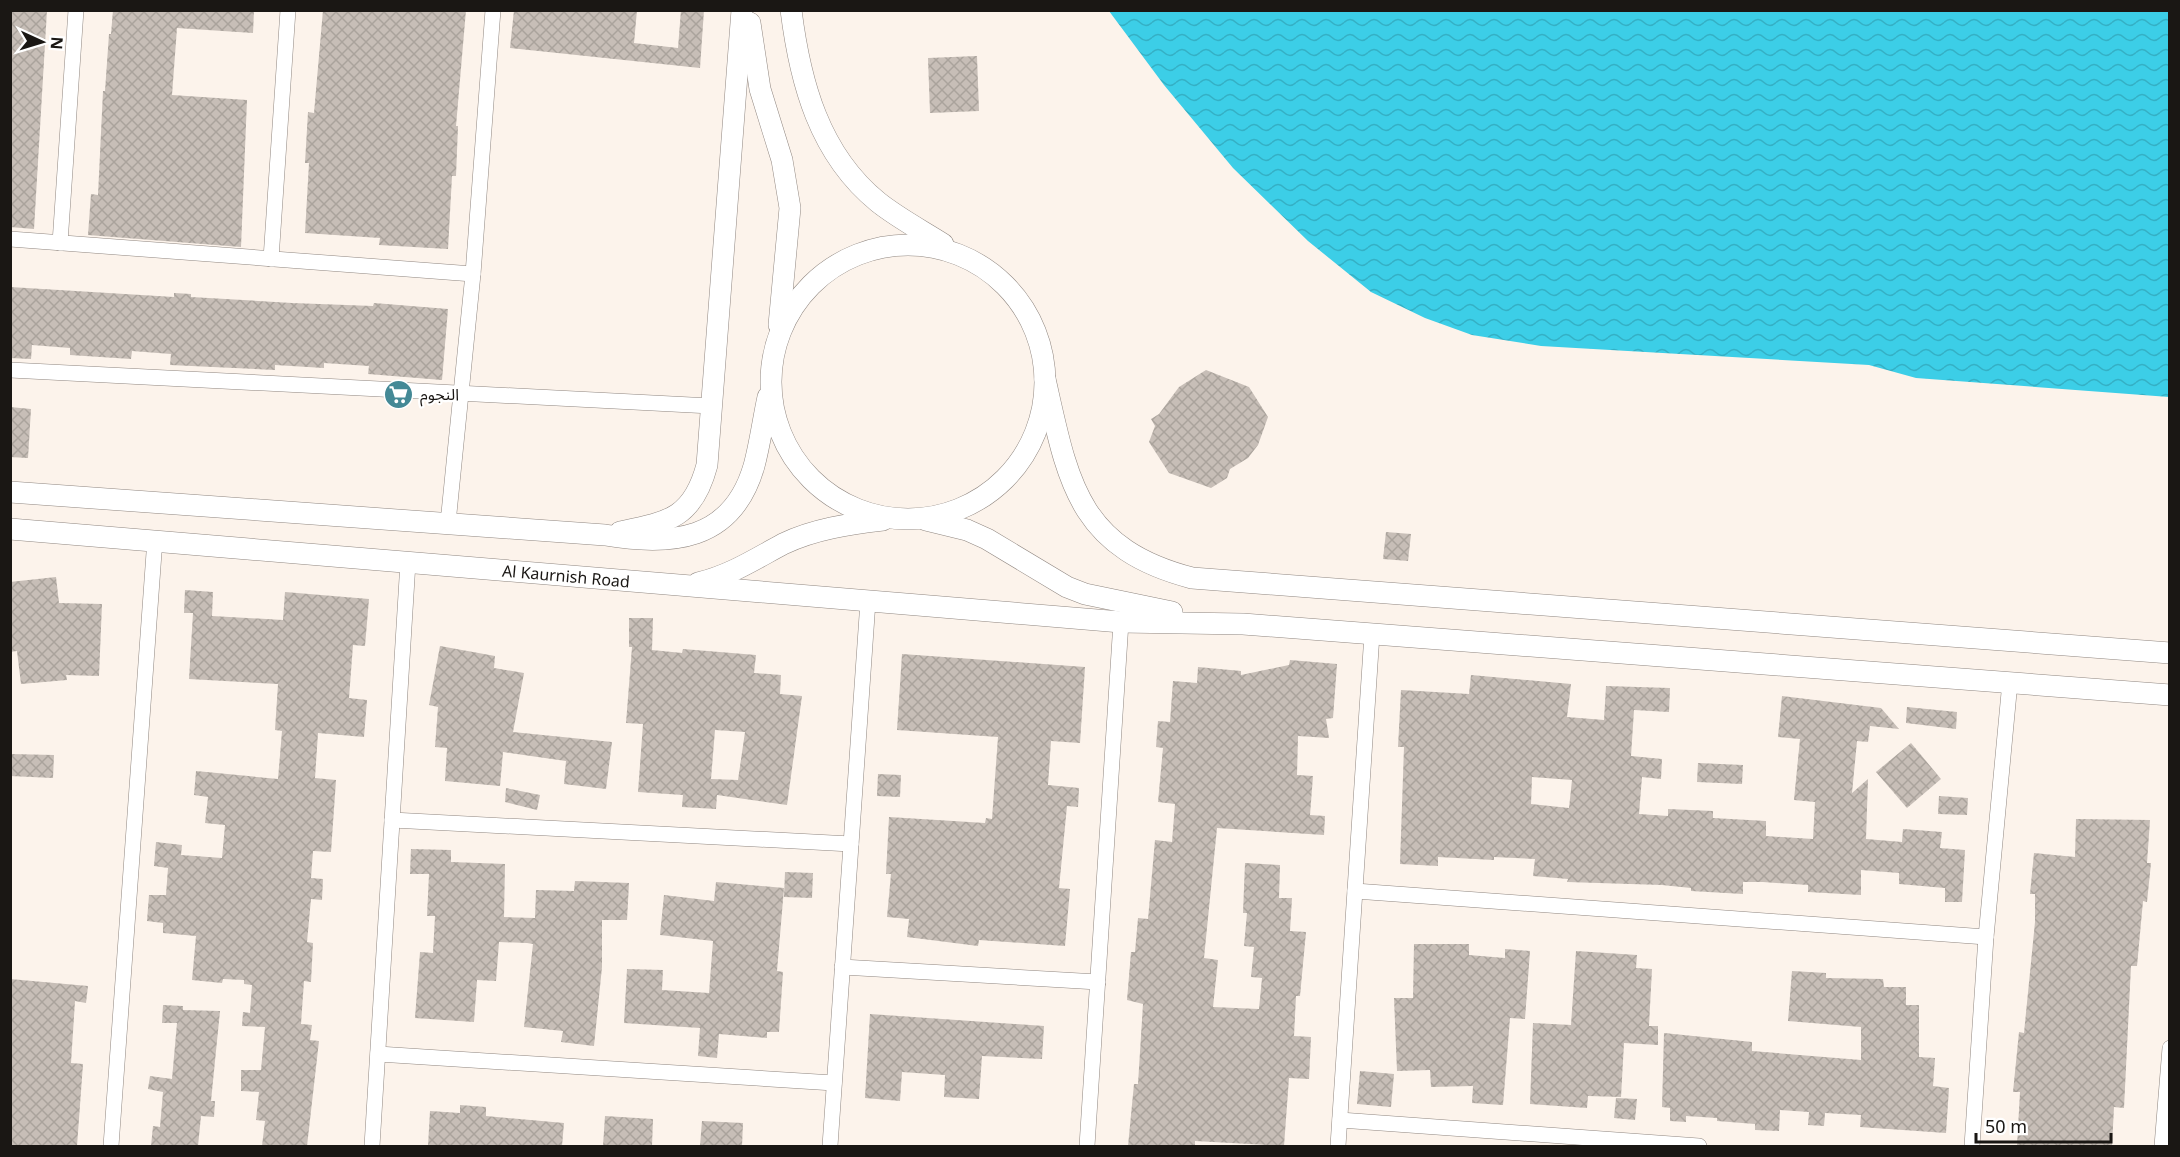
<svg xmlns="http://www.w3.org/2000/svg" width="2180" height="1157" font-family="'Noto Sans','Noto Sans Arabic',sans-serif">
<defs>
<pattern id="water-waves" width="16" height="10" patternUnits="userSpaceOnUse" patternTransform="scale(1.5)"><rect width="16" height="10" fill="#3ccee7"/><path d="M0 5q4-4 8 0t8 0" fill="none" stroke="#34b0c5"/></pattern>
<pattern id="building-cross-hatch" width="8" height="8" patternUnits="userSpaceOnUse" patternTransform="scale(1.5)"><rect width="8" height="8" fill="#c7beb7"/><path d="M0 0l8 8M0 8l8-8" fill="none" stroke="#aaa39c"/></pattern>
</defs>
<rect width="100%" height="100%" fill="#fcf3eb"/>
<path fill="url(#water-waves)" d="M 1109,11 L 2169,11 L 2169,397 L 1916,378 L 1869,365 L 1541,346 L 1472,335 L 1425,318 L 1371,292 L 1308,241 L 1233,168 L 1164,85 Z"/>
<g fill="url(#building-cross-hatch)" fill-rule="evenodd">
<path d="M 10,10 L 47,10 L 34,229 L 10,227 Z"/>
<path d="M 113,10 L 254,10 L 253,33 L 177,28 L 172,95 L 247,100 L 241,247 L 88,235 L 91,194 L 98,195 L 103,91 L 105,91 L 109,34 L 111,34 Z"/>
<path d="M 323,10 L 466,10 L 456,126 L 458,126 L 456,176 L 452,176 L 448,249 L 379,245 L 380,238 L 305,233 L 309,163 L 305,163 L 308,112 L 314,113 Z"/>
<path d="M 514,10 L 637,10 L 634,43 L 678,48 L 681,10 L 704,10 L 700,68 L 510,48 Z"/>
<path d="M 977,56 L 979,111 L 930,113 L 928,58 Z"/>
<path d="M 10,287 L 174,297 L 174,293 L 191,294 L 191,297 L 292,303 L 373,306 L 374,303 L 448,309 L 442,380 L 368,374 L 369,366 L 324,363 L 324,368 L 275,365 L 275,370 L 170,365 L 171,354 L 132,351 L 131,359 L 70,355 L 70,348 L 32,345 L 31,359 L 10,358 Z"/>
<path d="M 1206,370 L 1249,387 L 1268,417 L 1258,445 L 1248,458 L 1230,469 L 1227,478 L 1211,488 L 1169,473 L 1149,442 L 1155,426 L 1151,419 L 1159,414 L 1179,387 Z"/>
<path d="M 10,407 L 31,409 L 28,458 L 10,457 Z"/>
<path d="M 1386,532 L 1411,534 L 1408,561 L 1383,559 Z"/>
<path d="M 56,577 L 59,603 L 102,604 L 99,676 L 66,675 L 67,680 L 21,684 L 17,651 L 10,652 L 10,582 Z"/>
<path d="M 185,590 L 213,592 L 212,616 L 283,620 L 285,592 L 369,599 L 365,646 L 353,645 L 349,698 L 367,700 L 364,737 L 318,733 L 315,778 L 336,780 L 331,852 L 313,851 L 311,878 L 323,879 L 322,900 L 311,899 L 307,942 L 313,943 L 311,982 L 304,981 L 301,1024 L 312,1025 L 310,1040 L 319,1041 L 307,1146 L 262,1146 L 265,1121 L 256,1120 L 259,1092 L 241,1091 L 241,1070 L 261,1070 L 265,1027 L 242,1026 L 243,1012 L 250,1013 L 252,985 L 244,984 L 244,980 L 223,979 L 222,983 L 192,980 L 196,936 L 163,933 L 163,923 L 147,921 L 149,895 L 166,895 L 168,868 L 154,866 L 156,842 L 182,845 L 181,855 L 222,858 L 225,825 L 205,823 L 208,797 L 194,795 L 196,771 L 278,779 L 282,731 L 275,730 L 278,684 L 189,679 L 193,613 L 184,613 Z"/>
<path d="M 629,618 L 653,618 L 652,650 L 682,653 L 683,649 L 756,655 L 754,673 L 781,675 L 780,694 L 802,696 L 787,805 L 717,795 L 716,809 L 682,807 L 683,795 L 638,792 L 643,724 L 626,723 L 632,647 L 629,647 ZM 715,730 L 745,732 L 738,780 L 711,779 Z"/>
<path d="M 440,646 L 495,656 L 494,668 L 524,673 L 513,732 L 612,742 L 606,789 L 564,784 L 566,761 L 503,752 L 500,786 L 445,781 L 447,748 L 435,747 L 438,707 L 429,705 Z"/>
<path d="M 902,654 L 1085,667 L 1080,743 L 1051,741 L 1048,785 L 1079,788 L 1078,807 L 1067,806 L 1059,888 L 1070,889 L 1065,946 L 979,940 L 978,946 L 907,937 L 909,919 L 887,917 L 891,874 L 886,874 L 889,817 L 985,823 L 986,818 L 992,819 L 998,737 L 897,730 Z"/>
<path d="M 1290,660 L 1337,664 L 1333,718 L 1326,719 L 1329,738 L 1298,736 L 1297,775 L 1313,776 L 1310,815 L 1325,816 L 1324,835 L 1217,828 L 1204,958 L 1218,960 L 1213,1007 L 1259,1009 L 1262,978 L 1251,977 L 1254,947 L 1244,946 L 1247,913 L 1243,913 L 1245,863 L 1280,865 L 1279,898 L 1292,898 L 1290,931 L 1306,932 L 1300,996 L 1296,996 L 1294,1036 L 1311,1037 L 1309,1079 L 1289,1078 L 1284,1146 L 1195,1141 L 1195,1146 L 1128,1146 L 1134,1084 L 1138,1084 L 1143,1004 L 1127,1000 L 1131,952 L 1135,952 L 1138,918 L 1148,919 L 1155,840 L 1172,842 L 1175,804 L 1158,802 L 1163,748 L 1156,747 L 1158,721 L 1170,722 L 1173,681 L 1197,683 L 1198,667 L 1241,671 L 1241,675 L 1289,665 Z"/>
<path d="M 1471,675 L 1571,684 L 1567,717 L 1604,720 L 1606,686 L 1670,688 L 1669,712 L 1634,710 L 1631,756 L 1662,759 L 1661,779 L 1642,777 L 1639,814 L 1668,816 L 1668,809 L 1713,811 L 1713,818 L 1766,821 L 1766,836 L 1813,839 L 1815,802 L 1794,800 L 1800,739 L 1778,737 L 1782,696 L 1881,708 L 1899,729 L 1870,726 L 1868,742 L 1857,741 L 1852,793 L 1868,779 L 1866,839 L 1902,842 L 1903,829 L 1942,832 L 1940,848 L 1965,850 L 1962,902 L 1945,902 L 1945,888 L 1899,884 L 1899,873 L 1861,870 L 1861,895 L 1808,892 L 1808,885 L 1763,882 L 1743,882 L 1743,894 L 1691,891 L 1691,888 L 1662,885 L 1567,882 L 1568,879 L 1533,876 L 1535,859 L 1494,857 L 1494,860 L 1438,857 L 1438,866 L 1400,864 L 1404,747 L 1398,747 L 1401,690 L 1469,694 ZM 1532,777 L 1572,780 L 1569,808 L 1531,804 Z"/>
<path d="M 1907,707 L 1957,712 L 1956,729 L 1906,723 Z"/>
<path d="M 1911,743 L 1941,779 L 1907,808 L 1876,772 Z"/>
<path d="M 10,754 L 54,755 L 53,778 L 10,776 Z"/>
<path d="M 1698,763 L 1743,765 L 1742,784 L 1697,782 Z"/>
<path d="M 878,774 L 901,775 L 900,797 L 877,796 Z"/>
<path d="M 506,788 L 540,795 L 537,810 L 505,802 Z"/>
<path d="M 1939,796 L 1968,798 L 1967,815 L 1938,814 Z"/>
<path d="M 2076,819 L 2150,820 L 2147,863 L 2151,863 L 2147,902 L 2143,901 L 2137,966 L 2131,966 L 2124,1108 L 2114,1107 L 2112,1146 L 2017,1146 L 2020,1092 L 2013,1092 L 2019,1032 L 2024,1033 L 2035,922 L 2035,894 L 2030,894 L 2034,853 L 2075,857 Z"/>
<path d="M 411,849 L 451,850 L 451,862 L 505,864 L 504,917 L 535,918 L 536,890 L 574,891 L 575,881 L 629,883 L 627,920 L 602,920 L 602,967 L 594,1046 L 561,1042 L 563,1031 L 524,1027 L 533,944 L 527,943 L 499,942 L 496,981 L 477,980 L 474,1022 L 415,1018 L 420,952 L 433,953 L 435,916 L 427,916 L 429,874 L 410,874 Z"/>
<path d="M 785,872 L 813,873 L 812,898 L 784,897 Z"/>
<path d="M 716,882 L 784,888 L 777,971 L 783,972 L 779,1032 L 767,1032 L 767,1038 L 719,1034 L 717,1058 L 698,1056 L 700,1028 L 624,1023 L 627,969 L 663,970 L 662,990 L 709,993 L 713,941 L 660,935 L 664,895 L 714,901 Z"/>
<path d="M 1414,944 L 1469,944 L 1469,955 L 1505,958 L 1505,949 L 1530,951 L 1525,1019 L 1510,1018 L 1503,1105 L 1472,1103 L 1473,1086 L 1431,1087 L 1430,1070 L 1397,1071 L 1394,998 L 1413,998 Z"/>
<path d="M 1576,951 L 1637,955 L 1636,968 L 1652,969 L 1649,1026 L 1658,1026 L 1658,1045 L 1624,1043 L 1621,1097 L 1588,1096 L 1587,1108 L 1530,1104 L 1533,1023 L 1571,1025 Z"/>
<path d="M 1792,971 L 1826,973 L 1826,978 L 1883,979 L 1884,987 L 1906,987 L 1906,1005 L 1919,1005 L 1919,1057 L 1935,1058 L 1933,1086 L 1949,1088 L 1946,1133 L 1860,1127 L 1861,1115 L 1825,1113 L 1824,1126 L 1808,1125 L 1809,1112 L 1780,1110 L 1779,1131 L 1755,1130 L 1755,1124 L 1717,1121 L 1717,1118 L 1686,1116 L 1686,1122 L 1670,1121 L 1670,1108 L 1662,1107 L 1664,1033 L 1752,1042 L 1752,1051 L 1861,1060 L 1861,1027 L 1788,1021 Z"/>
<path d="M 10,979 L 88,986 L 86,1003 L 75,1001 L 71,1063 L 83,1064 L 77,1146 L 10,1146 Z"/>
<path d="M 163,1005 L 183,1006 L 183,1010 L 220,1011 L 211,1101 L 215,1101 L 214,1117 L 201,1116 L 198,1146 L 151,1146 L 153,1126 L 160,1127 L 163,1092 L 148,1089 L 150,1076 L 172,1079 L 177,1023 L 162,1023 Z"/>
<path d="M 870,1014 L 1044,1026 L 1042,1059 L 982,1056 L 979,1099 L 944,1097 L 945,1075 L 902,1072 L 900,1101 L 865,1098 Z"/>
<path d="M 1360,1071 L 1394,1074 L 1391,1107 L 1357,1104 Z"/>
<path d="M 1616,1098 L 1637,1099 L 1635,1120 L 1614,1118 Z"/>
<path d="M 460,1105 L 486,1107 L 486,1116 L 564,1123 L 562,1146 L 428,1146 L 430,1111 L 460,1113 Z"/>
<path d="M 605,1116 L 653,1119 L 652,1146 L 603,1146 Z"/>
<path d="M 702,1121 L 743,1123 L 742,1146 L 700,1146 Z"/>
</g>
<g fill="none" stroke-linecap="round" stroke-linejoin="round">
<defs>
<g id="street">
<path d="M 10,239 L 473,274"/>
<path d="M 60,243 L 76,10"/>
<path d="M 271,259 L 288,10"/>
<path d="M 10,370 L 711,406"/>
<path d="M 448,523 L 473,274 L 493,10"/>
<path d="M 392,820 L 851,844"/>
<path d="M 1355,891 L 1986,937"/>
<path d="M 842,967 L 1098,982"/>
<path d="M 378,1054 L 834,1083"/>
<path d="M 1340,1120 L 1699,1146"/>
<path d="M 111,1146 L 155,539"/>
<path d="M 372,1146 L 408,562"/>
<path d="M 830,1146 L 868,601"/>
<path d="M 1087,1146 L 1121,622"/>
<path d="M 1338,1146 L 1372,634"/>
<path d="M 1972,1146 L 1986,937 L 2010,682"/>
<path d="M 2162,1146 L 2170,1048"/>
</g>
<g id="secondary">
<path d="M 791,10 C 800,82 819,154 878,202 C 898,218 921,230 943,244"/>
<path d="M 750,23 L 760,89 L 782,160 L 790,208 L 779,325"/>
<circle cx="908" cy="382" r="137"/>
<path d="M 1045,379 C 1068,481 1077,548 1192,578 L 2170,653"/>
<path d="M 10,492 L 605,535 C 671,546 732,542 754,466 C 760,444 763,420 768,397"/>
<path d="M 926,520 L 967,530 L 987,539 L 1067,587 L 1085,594 L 1172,612"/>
<path d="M 10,529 L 1121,622 L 1243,624 L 2170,695"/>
<path d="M 620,532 C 669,522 693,518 707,465 L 742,10"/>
<path d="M 698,583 C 731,575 755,559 783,544 C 814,529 849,524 883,520"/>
</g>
</defs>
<use href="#street" stroke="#908781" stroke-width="16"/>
<use href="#secondary" stroke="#908781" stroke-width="22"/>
<use href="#street" stroke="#fff" stroke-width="15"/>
<use href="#secondary" stroke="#fff" stroke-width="21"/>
</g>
<defs>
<symbol id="supermarket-disc" viewBox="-11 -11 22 22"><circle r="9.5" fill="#448996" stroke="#fff"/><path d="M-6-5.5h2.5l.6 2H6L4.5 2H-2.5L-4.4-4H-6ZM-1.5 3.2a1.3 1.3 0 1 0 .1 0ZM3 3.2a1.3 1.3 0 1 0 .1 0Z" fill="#fff"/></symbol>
</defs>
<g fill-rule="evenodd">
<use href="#supermarket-disc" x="382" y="378" width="33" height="33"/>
</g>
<g text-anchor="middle" stroke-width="4.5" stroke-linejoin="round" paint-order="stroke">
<g font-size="16" fill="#1a1714" stroke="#fff" text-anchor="start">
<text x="420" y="400">النجوم</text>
</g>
<g font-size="16" fill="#1a1714" stroke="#fff">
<text transform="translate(566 576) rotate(5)" y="6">Al Kaurnish Road</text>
</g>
</g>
<rect width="2180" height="1157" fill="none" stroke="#1a1714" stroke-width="24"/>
<g transform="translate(42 42) rotate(94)" stroke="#ffffff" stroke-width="4.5" paint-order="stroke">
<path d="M0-4.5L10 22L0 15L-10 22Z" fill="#1a1714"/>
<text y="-9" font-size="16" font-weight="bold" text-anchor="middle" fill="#1a1714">N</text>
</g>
<path d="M1976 1133v9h135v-9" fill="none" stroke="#1a1714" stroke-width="3"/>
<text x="1985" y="1133" font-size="18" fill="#1a1714" stroke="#ffffff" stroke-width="4.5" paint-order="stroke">50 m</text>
</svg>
